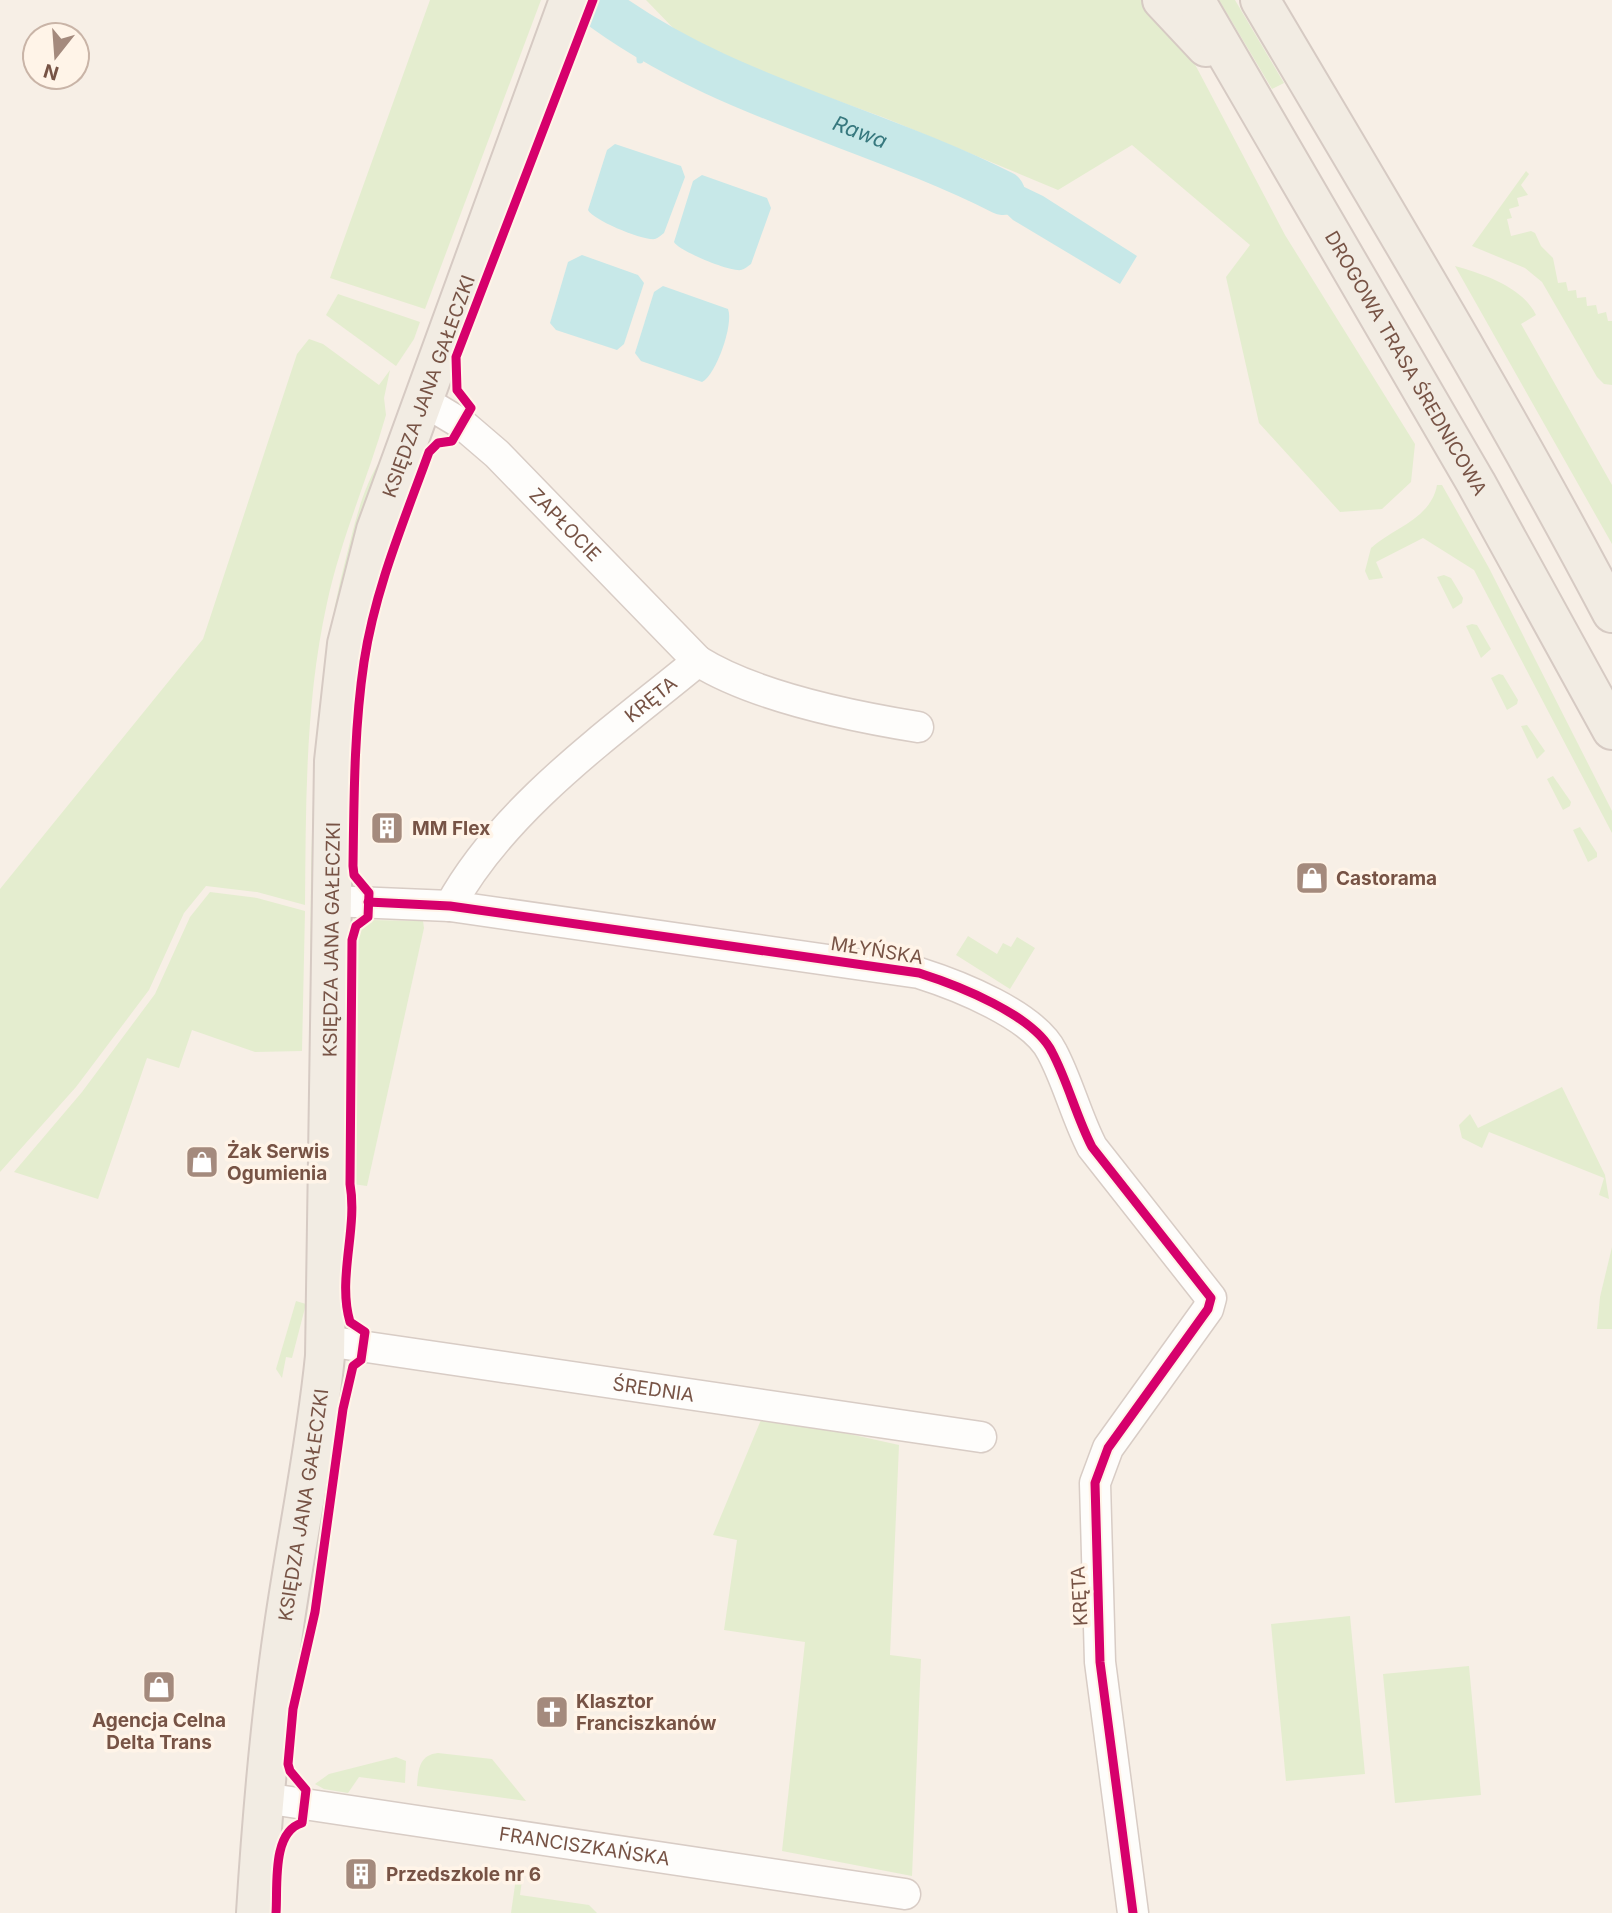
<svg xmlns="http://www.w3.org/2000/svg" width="1612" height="1913" font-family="Inter,sans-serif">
<rect width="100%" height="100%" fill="#f7efe6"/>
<g fill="#e4edcf">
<path d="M 430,0 L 541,0 L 425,309 L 330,278 Z"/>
<path d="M 646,0 L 1151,0 L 1189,53 L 1285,235 L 1415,444 L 1411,482 L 1382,509 L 1340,512 L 1259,423 L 1226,277 L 1250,245 L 1132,145 L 1058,190 L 885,118 L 739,65 L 676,31 Z"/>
<path d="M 1219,0 L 1235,0 L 1284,83 L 1272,89 Z"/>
<path d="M 1526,171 L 1529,174 L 1521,185 L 1528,195 L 1517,198 L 1519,206 L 1509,209 L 1512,218 L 1507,219 L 1511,236 L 1531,231 L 1535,233 L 1541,246 L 1553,258 L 1558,283 L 1566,282 L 1568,291 L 1576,290 L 1577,298 L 1586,297 L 1587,306 L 1596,305 L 1598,314 L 1606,312 L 1608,321 L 1612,321 L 1612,385 L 1604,384 L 1597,377 L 1542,282 L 1525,268 L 1472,246 Z"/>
<path d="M 1455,266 C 1483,274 1523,287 1536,315 L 1521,324 L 1612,485 L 1612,544 Z"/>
<path d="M 338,294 L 420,322 L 414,339 L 396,366 L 326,315 Z"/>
<path d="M 309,339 L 323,344 L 379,385 L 390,370 L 384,398 L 386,415 C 368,478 341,538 327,603 C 305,702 306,804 305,905 L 257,892 L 206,886 L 184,913 L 149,990 L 76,1087 L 0,1172 L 0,889 L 203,639 L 297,354 Z"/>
<path d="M 381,459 L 370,503 L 314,1047 L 310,1050 C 312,884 304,716 347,554 C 355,522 363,487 381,459 Z"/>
<path d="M 1437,485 L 1442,485 L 1489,568 L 1612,811 L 1612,833 L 1474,570 L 1423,538 L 1376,562 L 1383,578 L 1369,580 L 1365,571 L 1371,548 C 1393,528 1431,519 1437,485 Z"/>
<path d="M 1444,575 L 1451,578 L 1463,598 L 1462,603 L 1453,609 L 1437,577 Z"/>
<path d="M 1472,624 L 1477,625 L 1491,649 L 1481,658 L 1466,626 Z"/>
<path d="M 1499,674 L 1503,675 L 1518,700 L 1517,704 L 1507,710 L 1491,678 Z"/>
<path d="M 1527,725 L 1545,751 L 1537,759 L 1521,726 Z"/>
<path d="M 1553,776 L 1571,802 L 1570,806 L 1563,810 L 1547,779 Z"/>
<path d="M 1580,827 L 1597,853 L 1597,857 L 1588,862 L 1573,830 Z"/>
<path d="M 210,892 L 257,898 L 305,911 L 302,1051 L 255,1052 L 192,1030 L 179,1068 L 147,1058 L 98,1199 L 14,1172 L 82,1092 L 155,994 L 190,917 Z"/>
<path d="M 369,920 L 423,921 L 424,928 L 367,1186 L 353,1184 L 356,937 L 362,924 Z"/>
<path d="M 968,936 L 997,954 L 1003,943 L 1011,947 L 1017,937 L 1035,948 L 1010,989 L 956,955 Z"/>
<path d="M 1562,1087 L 1605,1175 L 1609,1199 L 1599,1195 L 1604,1178 L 1489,1132 L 1482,1148 L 1462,1138 L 1459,1125 L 1470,1114 L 1478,1128 Z"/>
<path d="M 1612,1247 L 1612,1329 L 1597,1329 L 1600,1297 Z"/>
<path d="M 296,1301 L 306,1304 L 292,1358 L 286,1357 L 282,1378 L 276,1369 Z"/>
<path d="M 763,1415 L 899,1445 L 890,1655 L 921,1659 L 912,1876 L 782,1851 L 805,1642 L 724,1630 L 737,1540 L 713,1535 Z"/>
<path d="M 1350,1616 L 1365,1774 L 1286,1781 L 1271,1624 Z"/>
<path d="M 1469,1666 L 1481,1795 L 1395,1803 L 1383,1674 Z"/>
<path d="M 438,1753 L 492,1759 L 526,1801 L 417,1786 C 418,1770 419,1755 438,1753 Z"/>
<path d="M 396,1757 L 406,1761 L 405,1783 L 359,1777 L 348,1793 L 324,1789 L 315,1784 L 329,1774 Z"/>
<path d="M 517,1871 L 523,1873 L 520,1895 L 589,1905 L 597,1913 L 511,1913 Z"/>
</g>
<g fill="#c7e8e8">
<path d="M 615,144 L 681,166 L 685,177 L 664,233 C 661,235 658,238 655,239 C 643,241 593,220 588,210 L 607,150 Z"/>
<path d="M 953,164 L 1010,180 L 1043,196 L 1137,256 L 1120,284 L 1013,220 L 974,183 L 949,170 Z"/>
<path d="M 702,175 L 767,198 L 771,208 L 751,264 C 747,267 745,269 741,270 C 730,272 679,251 674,242 L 693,181 Z"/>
<path d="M 582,255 L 638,275 L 644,283 L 624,344 L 617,350 L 556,330 L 550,323 L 568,262 Z"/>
<path d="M 663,286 L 728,309 C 734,324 716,375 702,382 L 641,361 L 635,353 L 654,292 Z"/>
</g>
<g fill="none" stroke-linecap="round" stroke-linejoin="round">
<path stroke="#c7e8e8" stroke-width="7" d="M 633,31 L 640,45 L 640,60"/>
<path stroke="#c7e8e8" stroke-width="44" id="s1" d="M 591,0 C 714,95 866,124 1003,193"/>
<defs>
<g id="minor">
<path id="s2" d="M 422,400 L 462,424 L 497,454 L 698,661"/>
<path d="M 331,901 L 450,906 L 919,973 C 957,985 1034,1015 1052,1052 C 1068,1082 1076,1116 1092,1147 L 1211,1298 L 1208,1309 L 1108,1448 L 1095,1483 L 1100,1662 L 1133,1913"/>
<path id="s3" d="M 450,906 C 504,807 612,732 698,661 C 756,697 850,716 918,727"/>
<path id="s4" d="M 326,1341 L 981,1437"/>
<path id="s5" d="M 264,1798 L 905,1894"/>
</g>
<g id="major">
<path d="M 1162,0 L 1206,47"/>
<path id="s6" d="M 1195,0 L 1476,483 L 1612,730"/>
<path d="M 1260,0 C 1380,203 1502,404 1612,613"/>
<path id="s7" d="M 256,1913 C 262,1817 270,1721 284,1626 C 297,1536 316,1447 325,1356 L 334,761 L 347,644 L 376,530 L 569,0"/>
</g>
</defs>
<use href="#minor" stroke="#d8ccc5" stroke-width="33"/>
<use href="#major" stroke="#d6cac3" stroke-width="42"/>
<use href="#minor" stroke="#fefdfb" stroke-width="30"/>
<use href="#major" stroke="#f2ece3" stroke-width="38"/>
<defs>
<g id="cycleway">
<path d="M 368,902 L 450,906 L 919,973 C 957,985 1034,1015 1052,1052 C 1068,1082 1076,1116 1092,1147 L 1211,1298 L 1208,1309 L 1108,1448 L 1095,1483 L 1100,1662 L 1133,1913"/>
<path d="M 276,1913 C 278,1888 271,1832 302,1823 L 306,1790 L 290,1771 L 288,1764 L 293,1709 L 315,1612 L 343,1409 L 353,1366 L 361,1360 L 365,1332 L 350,1322 C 337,1278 358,1229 350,1184 L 352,940 L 356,926 L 368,917 L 369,893 L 354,875 L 353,866 C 354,798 354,729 364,662 C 375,589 404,521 429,452 L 438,443 L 452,441 L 471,408 L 457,390 L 456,357 L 593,0"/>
</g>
</defs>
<use href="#cycleway" stroke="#fff4e8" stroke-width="13"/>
<use href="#cycleway" stroke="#d6006c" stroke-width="9"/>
</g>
<defs>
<symbol id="building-square" viewBox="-11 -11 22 22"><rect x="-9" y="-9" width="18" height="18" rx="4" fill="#a48a7d" stroke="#fff4e8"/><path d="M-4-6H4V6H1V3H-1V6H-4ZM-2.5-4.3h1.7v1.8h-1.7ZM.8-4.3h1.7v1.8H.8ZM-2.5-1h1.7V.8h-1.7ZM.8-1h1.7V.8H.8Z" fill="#fff"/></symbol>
<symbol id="shop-square" viewBox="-11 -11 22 22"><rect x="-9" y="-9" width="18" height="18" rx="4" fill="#a48a7d" stroke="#fff4e8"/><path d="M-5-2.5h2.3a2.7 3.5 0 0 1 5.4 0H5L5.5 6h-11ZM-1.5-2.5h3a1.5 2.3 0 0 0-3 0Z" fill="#fff"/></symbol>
<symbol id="church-square" viewBox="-11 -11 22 22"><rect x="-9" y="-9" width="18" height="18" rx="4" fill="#a48a7d" stroke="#fff4e8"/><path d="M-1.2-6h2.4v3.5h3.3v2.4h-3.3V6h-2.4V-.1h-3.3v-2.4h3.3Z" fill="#fff"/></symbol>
</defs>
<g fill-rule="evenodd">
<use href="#building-square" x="368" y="809" width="38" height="38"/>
<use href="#shop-square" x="1293" y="859" width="38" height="38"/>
<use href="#shop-square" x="183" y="1143" width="38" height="38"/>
<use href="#shop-square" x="140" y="1668" width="38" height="38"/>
<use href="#church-square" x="533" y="1693" width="38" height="38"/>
<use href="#building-square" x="342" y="1855" width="38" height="38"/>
</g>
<g text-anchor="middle" stroke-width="7" stroke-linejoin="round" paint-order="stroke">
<g font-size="19" fill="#775345" stroke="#fff4e8">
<text dy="7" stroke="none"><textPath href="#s6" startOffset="420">DROGOWA TRASA ŚREDNICOWA</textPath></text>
<text dy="7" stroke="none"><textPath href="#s7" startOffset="1545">KSIĘDZA JANA GAŁECZKI</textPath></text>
<text dy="7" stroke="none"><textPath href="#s2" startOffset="191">ZAPŁOCIE</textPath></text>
<text dy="7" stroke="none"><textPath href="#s3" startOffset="290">KRĘTA</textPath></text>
<text dy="7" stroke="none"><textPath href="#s7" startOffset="978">KSIĘDZA JANA GAŁECZKI</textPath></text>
<text transform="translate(877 950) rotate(9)" y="7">MŁYŃSKA</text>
<text dy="7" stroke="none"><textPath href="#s4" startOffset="331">ŚREDNIA</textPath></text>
<text dy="7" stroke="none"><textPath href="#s7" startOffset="411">KSIĘDZA JANA GAŁECZKI</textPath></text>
<text transform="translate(1079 1596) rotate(-93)" y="7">KRĘTA</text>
<text dy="7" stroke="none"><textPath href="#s5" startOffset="324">FRANCISZKAŃSKA</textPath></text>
</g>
<g font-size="19" font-weight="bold" fill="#775345" stroke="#fff4e8" text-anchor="start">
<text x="412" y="835">MM Flex</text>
<text x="1336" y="885">Castorama</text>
<text x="227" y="1158">Żak Serwis<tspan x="227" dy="22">Ogumienia</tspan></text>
<text x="576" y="1708">Klasztor<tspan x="576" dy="22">Franciszkanów</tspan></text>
<text x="159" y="1727" text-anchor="middle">Agencja Celna<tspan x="159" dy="22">Delta Trans</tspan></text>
<text x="386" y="1881">Przedszkole nr 6</text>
</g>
<g font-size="21" font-style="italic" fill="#37787e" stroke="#fff4e8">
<text dy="7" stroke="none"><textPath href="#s1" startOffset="301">Rawa</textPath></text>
</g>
</g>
<g transform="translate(56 56) rotate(197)"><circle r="33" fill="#fff4e8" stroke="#c9b4a7" stroke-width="2"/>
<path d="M0-5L12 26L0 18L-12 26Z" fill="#a48a7d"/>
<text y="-10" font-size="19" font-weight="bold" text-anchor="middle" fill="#775345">N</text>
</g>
</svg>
